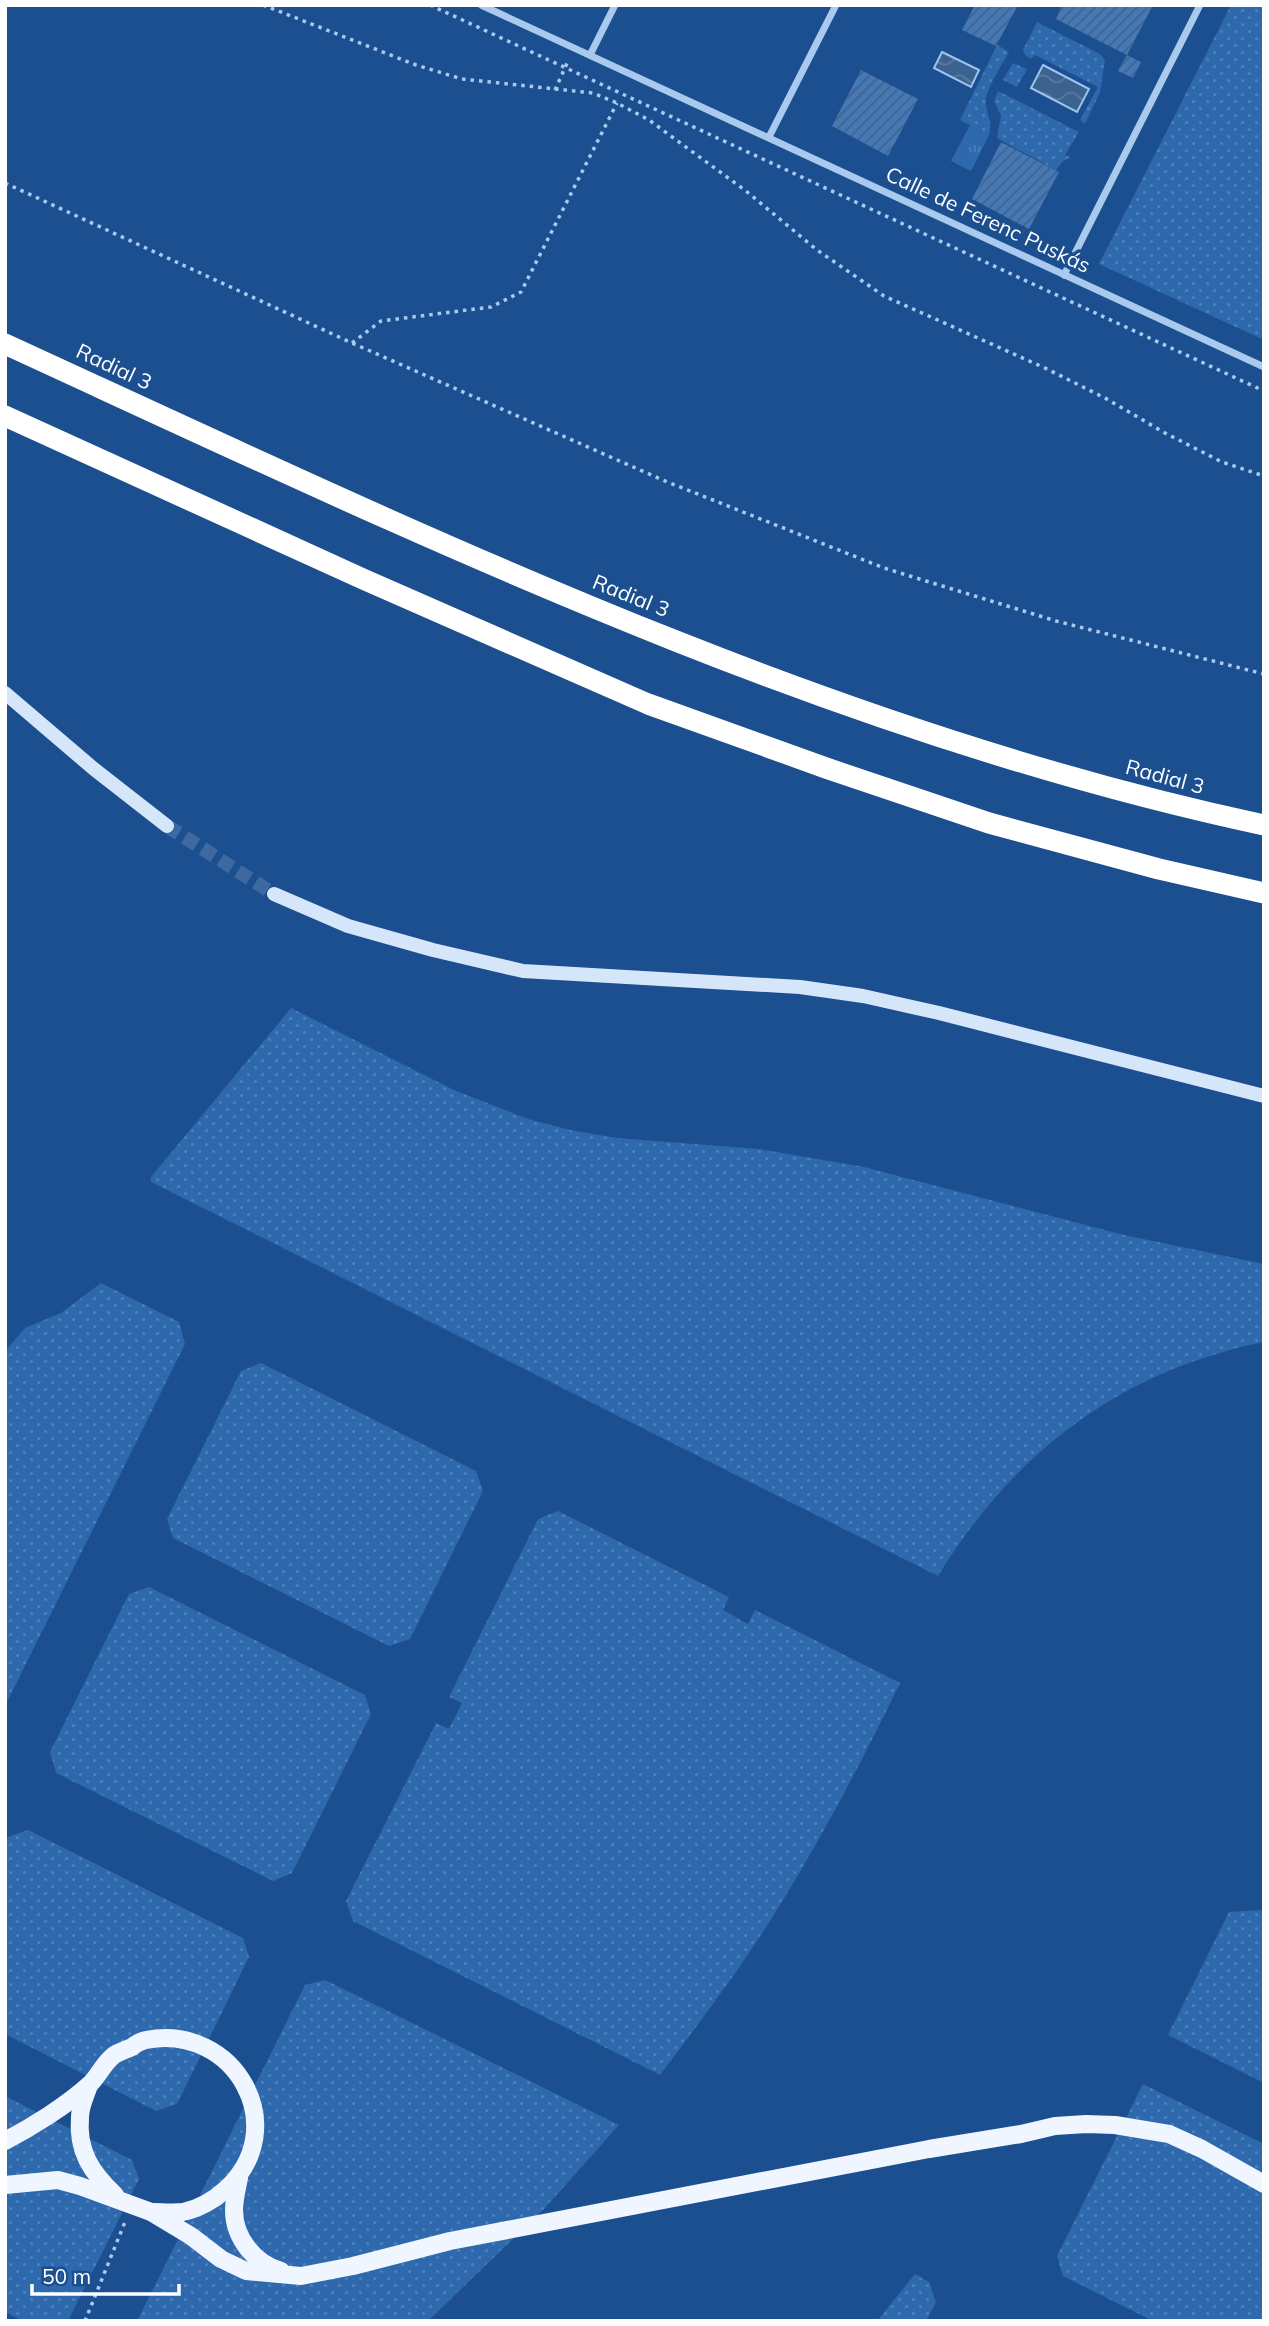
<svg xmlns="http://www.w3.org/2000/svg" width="1269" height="2326" font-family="Mulish,sans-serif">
<defs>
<pattern id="grass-dots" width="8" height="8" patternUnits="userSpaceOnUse" patternTransform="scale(1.75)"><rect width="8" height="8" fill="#2e69ad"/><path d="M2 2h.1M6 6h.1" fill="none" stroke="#4d80b9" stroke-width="1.8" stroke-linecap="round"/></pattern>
<pattern id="park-tufts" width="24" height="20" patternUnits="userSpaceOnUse" patternTransform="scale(1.75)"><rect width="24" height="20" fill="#2e69ad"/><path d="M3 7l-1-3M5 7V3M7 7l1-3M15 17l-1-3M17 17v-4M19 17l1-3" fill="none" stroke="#4d80b9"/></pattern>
<pattern id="water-waves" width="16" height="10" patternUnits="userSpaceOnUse" patternTransform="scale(1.75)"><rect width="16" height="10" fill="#3c6290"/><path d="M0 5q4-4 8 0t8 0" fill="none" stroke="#597aa1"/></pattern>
<pattern id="building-hatch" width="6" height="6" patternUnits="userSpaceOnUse" patternTransform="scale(1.75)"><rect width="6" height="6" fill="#4478b7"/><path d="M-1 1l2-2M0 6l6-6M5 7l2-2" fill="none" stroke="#486282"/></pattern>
</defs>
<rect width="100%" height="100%" fill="#1b4f8f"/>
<g fill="url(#grass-dots)">
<path d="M 1231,5 L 1264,5 L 1264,340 L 1099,264 Z"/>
<path d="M 1037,22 L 1100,54 L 1105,60 L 1100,92 L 1085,124 L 1080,120 L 1098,87 L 1035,55 L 1031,59 L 1025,55 L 1023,50 Z"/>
<path d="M 997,45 L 1009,52 C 1003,63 985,90 986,102 C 986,117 993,117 989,135 L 960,120 Z"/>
<path d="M 1013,63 L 1027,69 L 1017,87 L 1003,80 Z"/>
<path d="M 998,91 L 1079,132 L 1065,155 L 1070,157 L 1061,163 L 1056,170 L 997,138 L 1001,116 L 994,101 Z"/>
<path d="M 291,1008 L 454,1090 L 528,1119 L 570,1130 L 617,1138 L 759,1149 L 864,1167 L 1124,1235 L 1264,1264 L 1264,1342 C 1237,1347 1212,1355 1186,1364 C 1079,1404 997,1479 938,1576 L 151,1182 L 151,1177 Z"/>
<path d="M 101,1283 L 179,1322 L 185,1344 L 5,1706 L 5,1351 L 25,1328 L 61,1313 Z"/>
<path d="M 261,1363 L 476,1471 L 483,1491 L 410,1639 L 389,1646 L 173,1538 L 167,1519 L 241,1371 Z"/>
<path d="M 558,1511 L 729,1597 L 723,1610 L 748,1624 L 755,1610 L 900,1683 C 864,1757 826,1830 783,1900 C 746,1961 703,2018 660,2075 L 353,1921 L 346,1901 L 436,1723 L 449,1729 L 462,1703 L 449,1697 L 538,1519 Z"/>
<path d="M 149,1587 L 365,1695 L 371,1714 L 292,1873 L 273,1881 L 56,1773 L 50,1752 L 129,1594 Z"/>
<path d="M 28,1830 L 243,1938 L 249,1957 L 177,2104 L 156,2111 L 5,2034 L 5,1842 L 8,1837 Z"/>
<path d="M 1264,1910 L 1264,2083 L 1168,2035 L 1229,1912 Z"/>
<path d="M 325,1980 L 619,2125 L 544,2209 L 428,2321 L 137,2321 L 305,1985 Z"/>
<path d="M 1143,2084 L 1264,2144 L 1264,2321 L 1153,2321 L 1063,2276 L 1057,2256 Z"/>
<path d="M 5,2096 L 132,2160 L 139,2179 L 68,2321 L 23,2321 L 5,2312 Z"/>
<path d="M 915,2274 L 929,2282 L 936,2302 L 926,2321 L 877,2321 Z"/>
</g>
<path fill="url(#park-tufts)" d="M 970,125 L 989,135 L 971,171 L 951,161 Z"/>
<g fill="url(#water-waves)" stroke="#9cc4f0" stroke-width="2">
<path d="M 942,52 L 979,70 L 971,87 L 934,68 Z"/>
<path d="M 1043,65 L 1089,89 L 1077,112 L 1031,88 Z"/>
</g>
<g fill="url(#building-hatch)">
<path d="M 975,5 L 1018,5 L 996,46 L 962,30 Z"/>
<path d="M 1062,5 L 1153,5 L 1127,55 L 1141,62 L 1133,78 L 1118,71 L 1127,55 L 1056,19 Z"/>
<path d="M 861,70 L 918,99 L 888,156 L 832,126 Z"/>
<path d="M 1001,142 L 1059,172 L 1029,229 L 972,199 Z"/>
</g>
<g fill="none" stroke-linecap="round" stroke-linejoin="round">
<path stroke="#3d69a0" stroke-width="14" stroke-dasharray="14 7" stroke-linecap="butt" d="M 167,826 L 274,894"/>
<g stroke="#a9c9ee" stroke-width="3.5" stroke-dasharray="3.5 5" stroke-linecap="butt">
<path d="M 263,5 L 416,65 L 462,79 L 593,93 L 617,103 L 649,120 L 746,191 L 817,250 L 884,296 L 1045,368 L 1105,398 L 1165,433 L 1222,462 L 1264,476"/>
<path d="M 430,5 L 1264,391"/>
<path d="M 555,90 L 568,61"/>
<path d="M 5,183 L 352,343 L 665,481 L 884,568 L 1056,621 L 1264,674"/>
<path d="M 352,343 L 381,321 L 491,307 L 521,292 L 617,103"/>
<path d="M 85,2321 L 125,2222"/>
</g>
<g stroke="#a9c9ee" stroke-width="7">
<path d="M 481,5 L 1264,367"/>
<path d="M 590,55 L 615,5"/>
<path d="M 769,137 L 836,5"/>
<path d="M 1064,275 L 1200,5"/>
</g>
<g stroke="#d6e6fa" stroke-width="14">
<path d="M 5,693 L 94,769 L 167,826"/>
<path d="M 274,894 L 348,926 L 433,950 L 523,971 L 800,987 L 863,996 L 939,1013 L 1264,1096"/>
</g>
<g stroke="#f0f6ff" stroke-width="18">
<path d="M 89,2085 C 86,2095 80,2106 80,2117 C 77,2151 91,2172 115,2195"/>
<path d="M 5,2141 C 32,2127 67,2105 89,2085 C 98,2077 103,2064 113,2056 C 118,2052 126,2050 132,2047 C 136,2044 141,2041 146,2040 C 235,2023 294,2128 225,2190 C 214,2200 198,2209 183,2212 C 173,2213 161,2212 151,2212"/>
<path d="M 239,2178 C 237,2188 234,2200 234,2210 C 234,2238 255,2264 281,2271"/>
<path d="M 5,2185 L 58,2180 L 80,2186 L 151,2212 L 191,2236 L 221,2259 L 246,2271 L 301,2276 L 353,2266 L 450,2241 L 929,2149 L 1021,2134 L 1055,2126 L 1086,2124 L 1115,2125 L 1169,2134 L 1202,2149 L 1264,2184"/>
</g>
<g stroke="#fff" stroke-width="21">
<path d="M 5,344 C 410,530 826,732 1264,825"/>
<path d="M 5,416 L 363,579 L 648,704 L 826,768 L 989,823 L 1159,869 L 1264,893"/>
</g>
</g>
<g text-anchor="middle" stroke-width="7" stroke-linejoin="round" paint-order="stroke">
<g font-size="21" fill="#fff" stroke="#1b4f8f">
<text transform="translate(988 220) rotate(25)" y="7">Calle de Ferenc Puskás</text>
<text transform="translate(114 367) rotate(25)" y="7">Radial 3</text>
<text transform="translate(631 596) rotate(22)" y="7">Radial 3</text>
<text transform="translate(1165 777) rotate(15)" y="7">Radial 3</text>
</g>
</g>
<rect width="1269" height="2326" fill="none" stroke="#ffffff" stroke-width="14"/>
<path d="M32 2284v10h147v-10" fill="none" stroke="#ffffff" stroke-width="3.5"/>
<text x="42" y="2284" font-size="21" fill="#ffffff" stroke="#1b4f8f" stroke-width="5" paint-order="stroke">50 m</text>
</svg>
